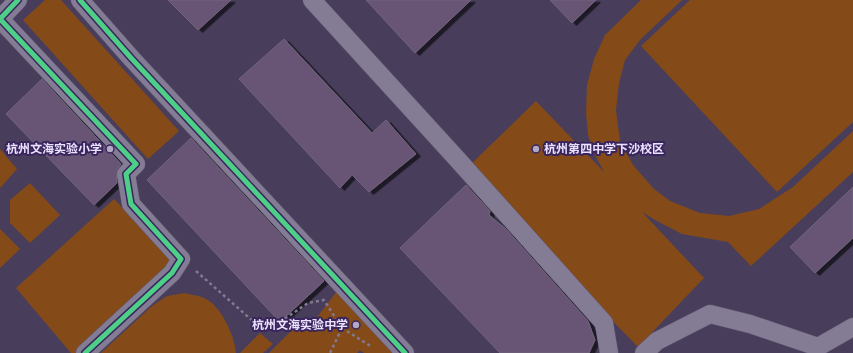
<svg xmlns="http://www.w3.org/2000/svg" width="853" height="353" font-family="'Source Sans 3','Noto Sans SC',sans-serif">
<defs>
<filter id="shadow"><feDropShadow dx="4.5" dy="2.5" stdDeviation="0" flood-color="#0009"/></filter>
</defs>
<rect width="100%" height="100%" fill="#483e5c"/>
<g fill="#844a18">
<path d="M 45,0 L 61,0 L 179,131 L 148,159 L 23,20 Z"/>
<path d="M 641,0 L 682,0 L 640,40 L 625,60 L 619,83 L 616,110 L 620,141 L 633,165 L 654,189 L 670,201 L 700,213 L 729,216 L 759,209 L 793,187 L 853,131 L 853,172 L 751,266 L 728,242 L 682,234 L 655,220 L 642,212 L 704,278 L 638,347 L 465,170 L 536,101 L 604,172 L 596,157 L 588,135 L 586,113 L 587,85 L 594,59 L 605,35 Z"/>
<path d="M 690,0 L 853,0 L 853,122 L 777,192 L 641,46 Z"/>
<path d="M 0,149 L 17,169 L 0,188 Z"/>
<path d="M 30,183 L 60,215 L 30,243 L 10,223 L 10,200 Z"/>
<path d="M 114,199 L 180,266 L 85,353 L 71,353 L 16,288 Z"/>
<path d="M 0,229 L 20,249 L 0,268 Z"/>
<path d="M 337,291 L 396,353 L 364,353 L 360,350 L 357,353 L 269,353 L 300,322 L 308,329 Z"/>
<path d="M 185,293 C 191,295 198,295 204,298 C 220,304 235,336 236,353 L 101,353 L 152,306 L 167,296 Z"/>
<path d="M 260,333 L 273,344 L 263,353 L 240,353 Z"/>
</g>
<g fill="#685575" stroke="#71647c" filter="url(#shadow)">
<path d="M 168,0 L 231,0 L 198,30 Z"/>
<path d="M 366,0 L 471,0 L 415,53 Z"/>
<path d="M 550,0 L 596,0 L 572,23 Z"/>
<path d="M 284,39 L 372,133 L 386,120 L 416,154 L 369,192 L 352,175 L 340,188 L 239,79 Z"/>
<path d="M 42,79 L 121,164 L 116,171 L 117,183 L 94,205 L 6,114 Z"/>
<path d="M 191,138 L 324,281 L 280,322 L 147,180 Z"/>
<path d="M 466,185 L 490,211 L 489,215 L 505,228 L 588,321 L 595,340 L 589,353 L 500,353 L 400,248 Z"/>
<path d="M 853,187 L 853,238 L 815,273 L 790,247 Z"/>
</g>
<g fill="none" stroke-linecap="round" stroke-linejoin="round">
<defs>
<g id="minor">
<path d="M 18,0 L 0,19 L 136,164 L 126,174 L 131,204 L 181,259 L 172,273 L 85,353"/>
<path d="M 80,0 L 132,59 L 405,353"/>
<path d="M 312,0 L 458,160 L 604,323 L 609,353"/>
<path d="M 644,353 L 657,341 L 710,314 L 750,324 L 818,347 L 853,327"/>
</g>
</defs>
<use href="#minor" stroke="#615971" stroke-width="19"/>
<g stroke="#817a90" stroke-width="2.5" stroke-dasharray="3 3" stroke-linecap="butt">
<path d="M 196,271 L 263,330 L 280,322 L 308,303 L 324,300 L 342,328 L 330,353"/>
<path d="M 342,328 L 372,347"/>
</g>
<use href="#minor" stroke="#847c94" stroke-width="18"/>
<defs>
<g id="cycleway">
<path d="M 18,0 L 0,19 L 136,164 L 126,174 L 131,204 L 181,259 L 172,273 L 85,353"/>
<path d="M 80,0 L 132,59 L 405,353"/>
</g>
</defs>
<use href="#cycleway" stroke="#3a265d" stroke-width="8"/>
<use href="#cycleway" stroke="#4dcf88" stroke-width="5"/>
</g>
<g fill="#b1a9c5" stroke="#3a265d" stroke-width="1.5">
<circle cx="110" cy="149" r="4"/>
<circle cx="536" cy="149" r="4"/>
<circle cx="356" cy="325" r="4"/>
</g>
<g text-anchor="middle" stroke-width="4" stroke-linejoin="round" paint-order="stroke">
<g font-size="12" font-weight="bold" fill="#eae2fe" stroke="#3a265d" text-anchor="end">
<text x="102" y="153">杭州文海实验小学</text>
<text x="544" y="153" text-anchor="start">杭州第四中学下沙校区</text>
<text x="348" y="329">杭州文海实验中学</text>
</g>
</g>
</svg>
